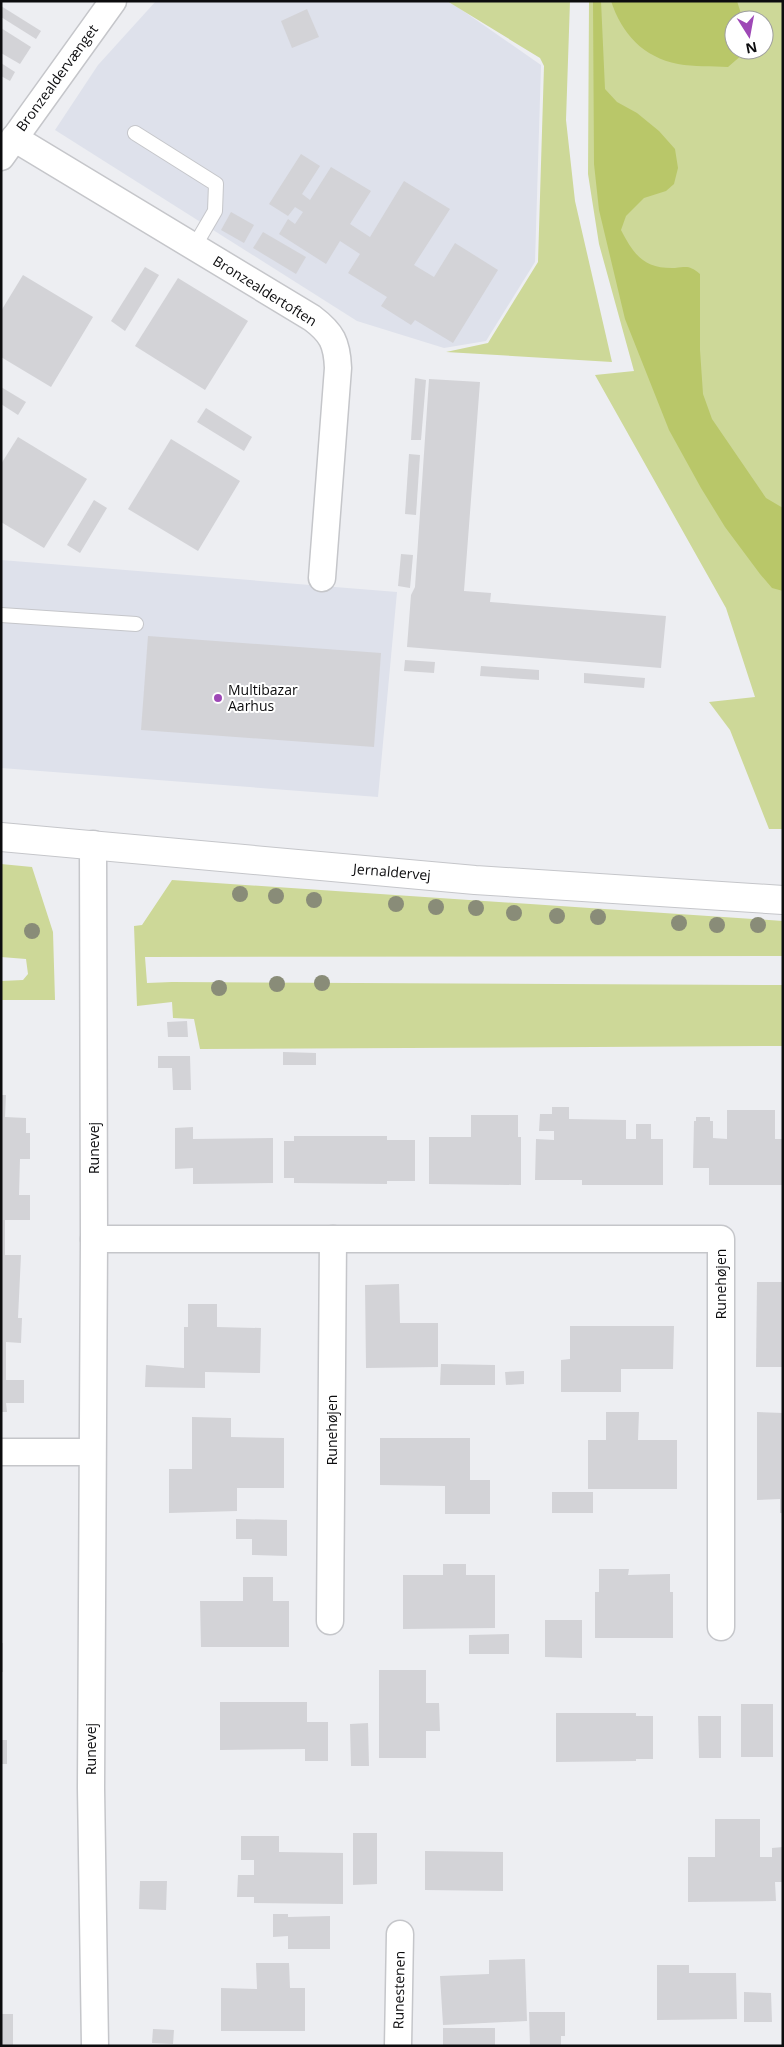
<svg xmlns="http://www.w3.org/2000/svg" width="784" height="2047" font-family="'Open Sans',sans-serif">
<rect width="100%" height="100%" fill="#edeef2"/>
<g fill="#dee1eb">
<path d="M 156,1 L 449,1 L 541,65 L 535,262 L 486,341 L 444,348 L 357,321 L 55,130 L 98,65 Z"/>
<path d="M 1,560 L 397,592 L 378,797 L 1,768 Z"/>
</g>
<g fill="#cdd898" fill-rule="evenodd">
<path d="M 447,1 L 570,1 L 566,120 L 575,201 L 612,362 L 446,352 L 488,343 L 538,262 L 544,66 L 540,58 Z"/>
<path d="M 589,1 L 783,1 L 783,829 L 769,829 L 730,730 L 709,702 L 755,697 L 726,608 L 595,375 L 634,371 L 599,244 L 588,174 ZM 734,20 L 764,20 L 764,50 L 734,50 Z"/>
<path d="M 1,864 L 32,867 L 53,932 L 55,1000 L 1,1000 L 1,981 L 23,980 L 28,974 L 26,959 L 1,957 Z"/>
<path d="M 172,880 L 783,921 L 783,956 L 145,957 L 147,983 L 172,982 L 783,985 L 783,1046 L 200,1049 L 194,1019 L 173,1018 L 172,1002 L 137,1006 L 134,926 L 142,925 Z"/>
</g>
<g fill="#b9c769">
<path d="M 593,1 L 601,1 L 605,89 L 617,102 L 637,113 L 659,131 L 675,149 L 678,168 L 674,184 L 666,191 L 644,198 L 626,216 L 621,230 C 634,255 644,269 675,268 C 687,267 689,265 700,274 L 700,350 L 703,394 L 712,419 L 766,498 L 783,508 L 783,591 L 772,588 L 760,574 L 725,527 L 701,488 L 669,430 L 625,319 L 599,210 L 594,164 Z"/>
<path d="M 611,1 L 737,1 L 743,20 L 734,20 L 734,50 L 744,50 L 743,54 L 728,67 C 712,66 694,67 678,64 C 643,57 622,34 611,1 Z"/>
</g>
<g fill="#d3d3d7">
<path d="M 1,6 L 41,31 L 36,39 L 1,17 Z"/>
<path d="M 307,9 L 319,37 L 292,48 L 281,21 Z"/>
<path d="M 1,28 L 31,47 L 20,64 L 1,53 Z"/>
<path d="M 1,63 L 15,72 L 10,81 L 1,76 Z"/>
<path d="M 301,154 L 320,166 L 302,194 L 310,200 L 331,167 L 371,191 L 350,224 L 370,237 L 404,181 L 450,209 L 414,265 L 434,277 L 455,243 L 498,270 L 453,343 L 415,320 L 411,325 L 381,306 L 387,297 L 348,273 L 360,254 L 340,241 L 326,264 L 279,234 L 288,219 L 295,224 L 303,212 L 295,207 L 288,216 L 269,204 Z"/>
<path d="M 231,212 L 254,225 L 244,243 L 221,230 Z"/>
<path d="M 263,232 L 306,257 L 296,274 L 253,248 Z"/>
<path d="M 145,267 L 159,275 L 125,331 L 111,321 Z"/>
<path d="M 23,275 L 93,317 L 51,387 L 1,357 L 1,311 Z"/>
<path d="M 178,278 L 248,321 L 205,390 L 135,346 Z"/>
<path d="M 415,378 L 426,380 L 421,440 L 411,440 Z"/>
<path d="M 429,379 L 480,382 L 464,591 L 491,593 L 490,602 L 666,616 L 661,668 L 407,647 L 411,595 L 415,587 Z"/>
<path d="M 1,387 L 26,402 L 18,415 L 1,404 Z"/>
<path d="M 206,408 L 252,437 L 244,451 L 197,422 Z"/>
<path d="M 18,437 L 87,479 L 44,548 L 1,522 L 1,464 Z"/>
<path d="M 171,439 L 240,481 L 198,551 L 128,509 Z"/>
<path d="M 409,454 L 420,455 L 416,515 L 405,514 Z"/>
<path d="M 94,500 L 107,508 L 80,553 L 67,545 Z"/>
<path d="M 401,554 L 413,555 L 410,588 L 398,586 Z"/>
<path d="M 148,636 L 381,653 L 374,747 L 141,730 Z"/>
<path d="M 405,660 L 435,662 L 434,673 L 404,671 Z"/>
<path d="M 481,666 L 539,670 L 539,680 L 480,676 Z"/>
<path d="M 584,673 L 645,678 L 644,688 L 584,683 Z"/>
<path d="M 187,1021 L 188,1037 L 168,1037 L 167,1022 Z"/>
<path d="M 283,1052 L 316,1053 L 316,1065 L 283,1065 Z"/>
<path d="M 158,1056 L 190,1056 L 191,1090 L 173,1090 L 172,1068 L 158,1068 Z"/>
<path d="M 1,1095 L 6,1095 L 5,1117 L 26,1118 L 26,1133 L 30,1133 L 30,1159 L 20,1159 L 19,1195 L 30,1195 L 30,1220 L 5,1220 L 5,1255 L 21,1255 L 18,1318 L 22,1318 L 21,1343 L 6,1342 L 6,1380 L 24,1380 L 24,1403 L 6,1403 L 7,1412 L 1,1412 Z"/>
<path d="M 552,1107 L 569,1107 L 569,1119 L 626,1120 L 626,1139 L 636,1139 L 636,1124 L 651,1124 L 651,1139 L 663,1139 L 663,1185 L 582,1185 L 582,1180 L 535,1180 L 536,1139 L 554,1140 L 554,1131 L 539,1131 L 540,1114 L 552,1114 Z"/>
<path d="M 727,1110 L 775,1110 L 775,1139 L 783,1139 L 783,1185 L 709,1185 L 709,1168 L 693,1168 L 694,1121 L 696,1121 L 696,1117 L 710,1117 L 710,1121 L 713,1121 L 713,1138 L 727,1139 Z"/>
<path d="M 471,1115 L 518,1115 L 518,1137 L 521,1137 L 521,1185 L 429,1184 L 429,1137 L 471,1137 Z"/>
<path d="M 193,1127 L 193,1139 L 273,1138 L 273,1183 L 193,1184 L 193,1168 L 175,1169 L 175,1128 Z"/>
<path d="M 294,1136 L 387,1136 L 387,1140 L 415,1140 L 415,1181 L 387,1181 L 387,1184 L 294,1183 L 294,1178 L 284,1178 L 284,1141 L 294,1141 Z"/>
<path d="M 757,1282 L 783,1282 L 783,1367 L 756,1367 Z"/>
<path d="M 399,1284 L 400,1323 L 438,1323 L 438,1367 L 366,1368 L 365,1285 Z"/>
<path d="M 188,1304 L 217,1304 L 217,1327 L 261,1328 L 260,1373 L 205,1372 L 205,1388 L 145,1387 L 146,1365 L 184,1368 L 184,1327 L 188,1327 Z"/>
<path d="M 570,1326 L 674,1326 L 673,1369 L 621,1369 L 621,1392 L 561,1392 L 561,1360 L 570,1359 Z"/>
<path d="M 441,1364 L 495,1365 L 495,1385 L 440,1385 Z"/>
<path d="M 524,1371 L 524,1384 L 506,1385 L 505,1372 Z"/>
<path d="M 606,1412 L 639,1412 L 638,1440 L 677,1440 L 677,1489 L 588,1489 L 588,1440 L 606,1440 Z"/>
<path d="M 757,1412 L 783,1413 L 783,1513 L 780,1513 L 780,1499 L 757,1500 Z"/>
<path d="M 192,1417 L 231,1418 L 231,1437 L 284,1438 L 284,1488 L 237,1488 L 237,1511 L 169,1513 L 169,1469 L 192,1469 Z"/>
<path d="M 380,1438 L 470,1438 L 470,1480 L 490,1480 L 490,1514 L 445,1514 L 445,1486 L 380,1485 Z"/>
<rect x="552" y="1492" width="41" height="21"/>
<path d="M 236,1519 L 287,1520 L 287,1556 L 252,1555 L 252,1539 L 236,1539 Z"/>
<path d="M 443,1564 L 466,1564 L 466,1575 L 495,1575 L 495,1628 L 403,1629 L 403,1575 L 443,1575 Z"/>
<path d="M 599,1569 L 629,1569 L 628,1575 L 670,1574 L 670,1592 L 673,1592 L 673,1638 L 595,1638 L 595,1592 L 599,1592 Z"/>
<path d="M 243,1577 L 273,1577 L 273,1601 L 289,1601 L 289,1647 L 201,1647 L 200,1601 L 243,1601 Z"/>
<path d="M 545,1620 L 582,1620 L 582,1658 L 545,1657 Z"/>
<path d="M 509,1634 L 509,1654 L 469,1654 L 469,1635 Z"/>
<rect x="1" y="1643" width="2" height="29"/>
<path d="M 379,1670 L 426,1670 L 426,1703 L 439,1703 L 440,1731 L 426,1731 L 426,1758 L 379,1758 Z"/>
<path d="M 220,1702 L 307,1702 L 307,1722 L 328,1722 L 328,1761 L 305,1761 L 305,1749 L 220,1750 Z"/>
<rect x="741" y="1704" width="32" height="53"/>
<path d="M 556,1713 L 636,1713 L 636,1716 L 653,1716 L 653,1759 L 636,1759 L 636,1761 L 556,1762 Z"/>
<path d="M 698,1716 L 721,1716 L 721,1758 L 699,1758 Z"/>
<path d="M 368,1723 L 369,1766 L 351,1766 L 350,1724 Z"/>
<rect x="1" y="1740" width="6" height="24"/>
<path d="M 715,1819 L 760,1819 L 760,1857 L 772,1857 L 772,1848 L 783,1847 L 783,1882 L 775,1882 L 776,1901 L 688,1902 L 688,1857 L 715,1857 Z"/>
<path d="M 353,1833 L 377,1833 L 377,1884 L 353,1885 Z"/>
<path d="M 241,1836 L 279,1836 L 279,1852 L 343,1853 L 343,1904 L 254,1903 L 254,1897 L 237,1897 L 238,1875 L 254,1875 L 254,1860 L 241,1860 Z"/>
<path d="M 425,1851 L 503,1852 L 503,1891 L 425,1890 Z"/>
<path d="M 140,1881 L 167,1881 L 166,1910 L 139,1909 Z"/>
<path d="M 273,1914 L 288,1914 L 288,1917 L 330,1916 L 330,1949 L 288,1949 L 288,1936 L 273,1937 Z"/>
<path d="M 525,1959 L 527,2021 L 443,2025 L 440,1976 L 489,1974 L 489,1960 Z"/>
<path d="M 256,1963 L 289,1963 L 290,1988 L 305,1988 L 305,2031 L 221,2031 L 221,1988 L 257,1989 Z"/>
<path d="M 657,1965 L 689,1965 L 689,1973 L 736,1973 L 737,2019 L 657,2020 Z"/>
<path d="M 744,1992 L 771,1993 L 772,2022 L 744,2022 Z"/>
<path d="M 529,2012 L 565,2012 L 565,2036 L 561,2036 L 561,2046 L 530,2046 Z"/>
<rect x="1" y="2014" width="12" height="32"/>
<rect x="443" y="2028" width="52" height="18"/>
<path d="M 153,2029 L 174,2030 L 173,2044 L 152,2043 Z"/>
</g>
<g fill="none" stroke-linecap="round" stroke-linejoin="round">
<defs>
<g id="lane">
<path d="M 135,133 L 216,184 L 215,211 L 194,247"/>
<path d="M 1,615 L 136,624"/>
</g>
<g id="street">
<path d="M 14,138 L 312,318 C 332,333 337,343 338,368 L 322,578"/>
<path d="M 1,157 L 113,1"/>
<path d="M 93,844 L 94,1239 L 91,1788 L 95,2046"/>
<path d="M 94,1239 L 721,1239 L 721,1627"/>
<path d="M 1,1452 L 92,1452"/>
<path d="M 330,1621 L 333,1239"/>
<path d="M 398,2046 L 400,1934"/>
</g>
<path id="secondary" d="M 1,837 L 475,880 L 783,900"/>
</defs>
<use href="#lane" stroke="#c5c6ca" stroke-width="16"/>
<use href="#street" stroke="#c5c6ca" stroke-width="29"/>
<use href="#secondary" stroke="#c5c6ca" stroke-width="30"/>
<use href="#lane" stroke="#fff" stroke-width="14"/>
<use href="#street" stroke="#fff" stroke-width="26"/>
<use href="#secondary" stroke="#fff" stroke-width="28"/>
</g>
<g fill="#898c78">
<circle cx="240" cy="894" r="8"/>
<circle cx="276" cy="896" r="8"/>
<circle cx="314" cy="900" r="8"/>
<circle cx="396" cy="904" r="8"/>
<circle cx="436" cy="907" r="8"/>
<circle cx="476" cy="908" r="8"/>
<circle cx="514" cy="913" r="8"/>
<circle cx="557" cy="916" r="8"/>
<circle cx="598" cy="917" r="8"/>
<circle cx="679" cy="923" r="8"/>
<circle cx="717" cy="925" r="8"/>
<circle cx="758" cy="925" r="8"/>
<circle cx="32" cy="931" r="8"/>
<circle cx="322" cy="983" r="8"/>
<circle cx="277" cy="984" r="8"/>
<circle cx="219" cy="988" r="8"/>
</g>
<circle fill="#9e48b6" stroke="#fff" stroke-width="2" cx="218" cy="698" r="5"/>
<g text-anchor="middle" stroke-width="4" stroke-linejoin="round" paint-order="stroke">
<g font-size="14" fill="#0c0c0e" stroke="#fff">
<text transform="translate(57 78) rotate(-54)" y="5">Bronzealdervænget</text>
<text transform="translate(265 291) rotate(32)" y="5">Bronzealdertoften</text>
<text transform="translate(392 872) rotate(5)" y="5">Jernaldervej</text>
<text transform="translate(94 1148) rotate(-90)" y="5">Runevej</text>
<text transform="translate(721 1284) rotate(-90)" y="5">Runehøjen</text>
<text transform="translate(332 1430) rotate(-90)" y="5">Runehøjen</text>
<text transform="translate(91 1749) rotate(-90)" y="5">Runevej</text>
<text transform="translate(399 1990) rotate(-89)" y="5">Runestenen</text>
</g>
<g font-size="14" fill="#0c0c0e" stroke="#fff" text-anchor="start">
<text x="228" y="695">Multibazar<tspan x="228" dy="16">Aarhus</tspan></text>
</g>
</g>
<rect width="784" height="2047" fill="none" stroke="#0c0c0e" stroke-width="5"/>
<g transform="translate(749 35) rotate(169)"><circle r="24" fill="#ffffff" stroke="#9e9e9f"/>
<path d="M0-4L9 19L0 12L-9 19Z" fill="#9e48b6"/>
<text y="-8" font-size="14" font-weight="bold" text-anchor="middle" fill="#0c0c0e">N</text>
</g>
</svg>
